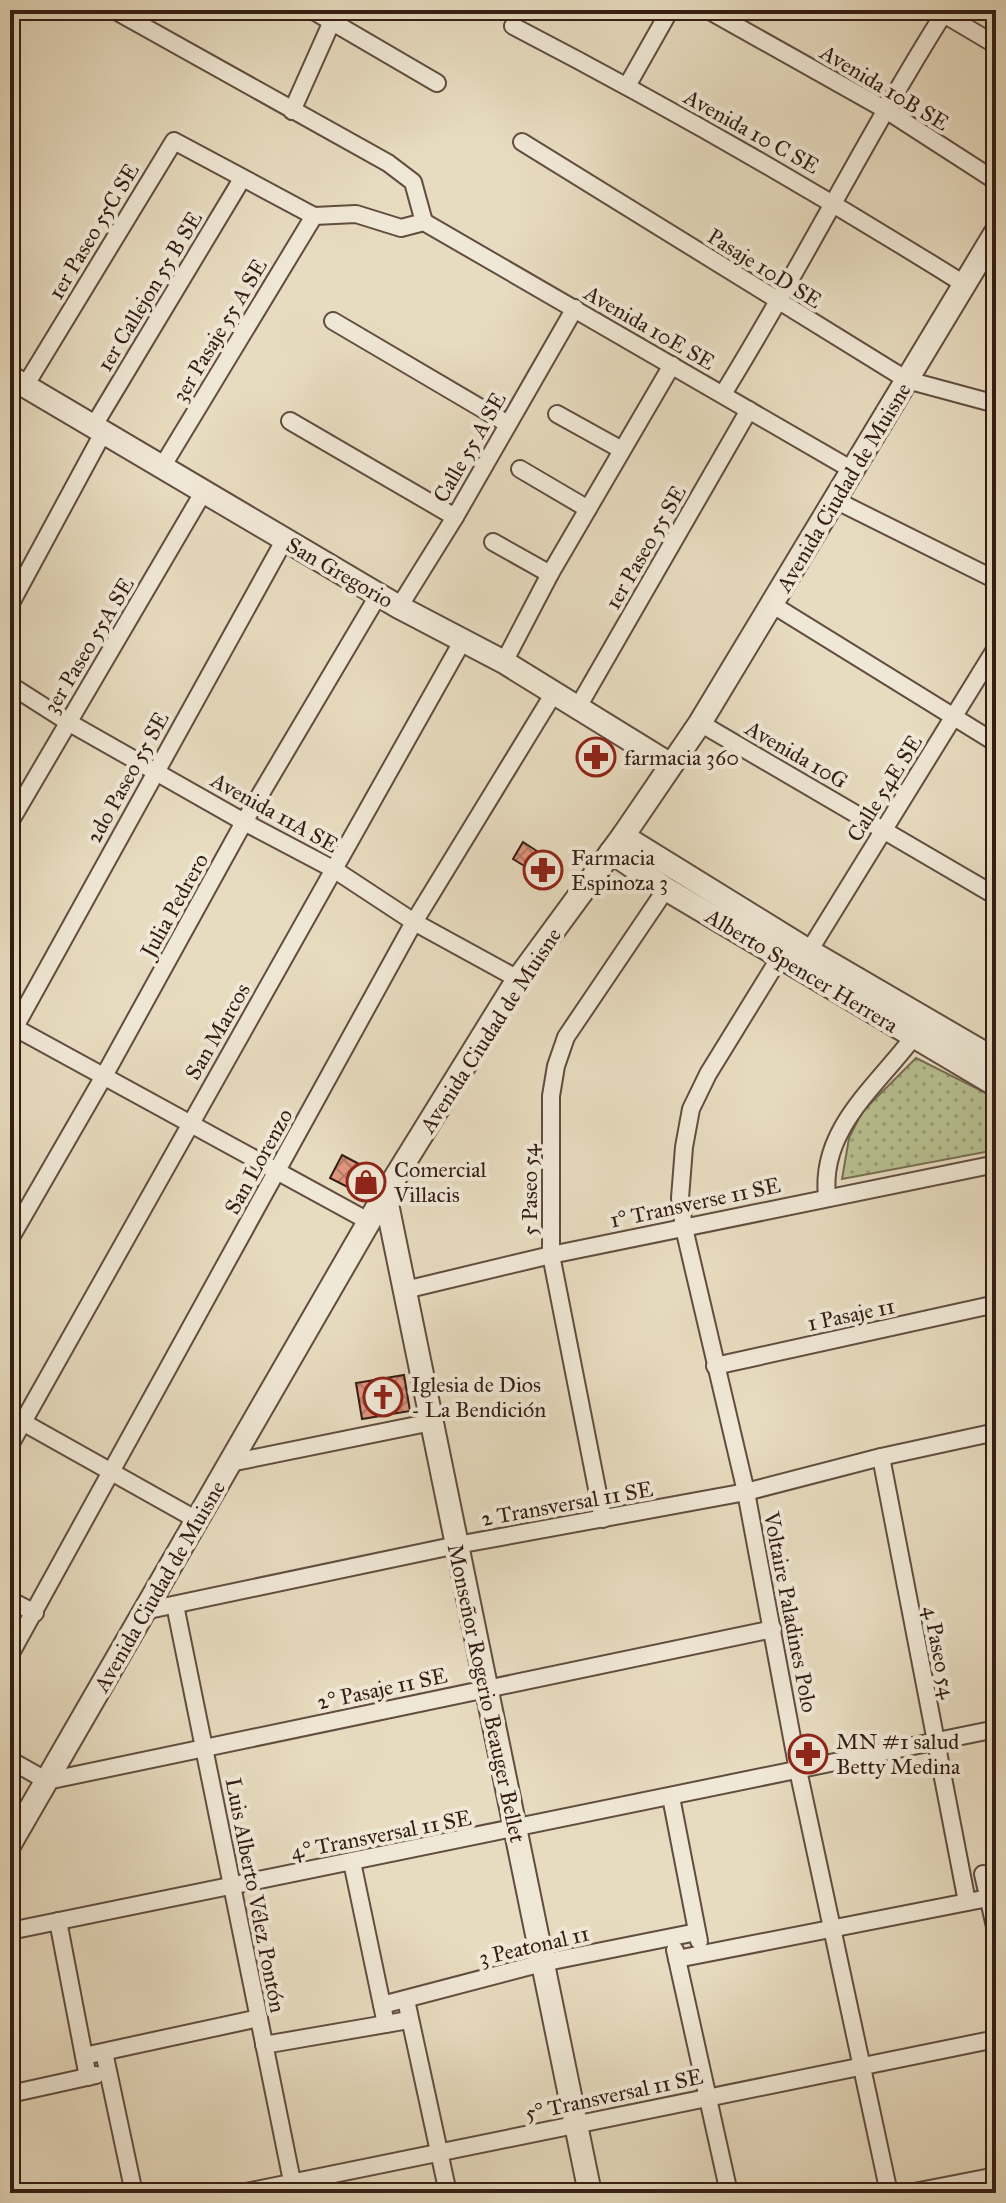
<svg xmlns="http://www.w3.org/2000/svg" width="1006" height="2203" font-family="'IM FELL Great Primer',serif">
<defs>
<pattern id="grass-dots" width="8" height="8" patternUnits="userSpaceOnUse" patternTransform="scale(2)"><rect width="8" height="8" fill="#b8c091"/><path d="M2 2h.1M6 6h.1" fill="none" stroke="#969b75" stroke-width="1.8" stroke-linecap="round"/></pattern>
<pattern id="building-cross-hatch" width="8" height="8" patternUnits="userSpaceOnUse" patternTransform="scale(2)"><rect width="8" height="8" fill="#e0967f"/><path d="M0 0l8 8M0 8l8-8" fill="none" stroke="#b67a67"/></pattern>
</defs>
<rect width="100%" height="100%" fill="#e8dcc0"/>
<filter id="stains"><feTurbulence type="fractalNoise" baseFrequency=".0025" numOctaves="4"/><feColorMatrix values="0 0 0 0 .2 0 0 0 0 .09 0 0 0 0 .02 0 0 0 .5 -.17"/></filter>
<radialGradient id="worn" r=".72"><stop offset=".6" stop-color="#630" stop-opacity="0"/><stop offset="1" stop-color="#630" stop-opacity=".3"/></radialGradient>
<path fill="url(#grass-dots)" stroke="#766e53" stroke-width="2" d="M 916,1058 L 996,1098 L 996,1150 L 842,1179 L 849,1138 L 862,1112 Z"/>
<g fill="url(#building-cross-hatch)" stroke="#341d15" stroke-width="2">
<path d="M 523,842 L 557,864 L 547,880 L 513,859 Z"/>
<path d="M 342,1155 L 380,1175 L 367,1197 L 330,1178 Z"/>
<path d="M 404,1375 L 410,1411 L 362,1419 L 356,1383 Z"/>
</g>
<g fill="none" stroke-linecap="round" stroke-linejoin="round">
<defs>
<g id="minor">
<path d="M 114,10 L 388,163 L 413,182 L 424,222"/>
<path d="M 312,10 L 437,83"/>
<path d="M 708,10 L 886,110 L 996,181"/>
<path d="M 937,10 L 996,45"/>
<path d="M 513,26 C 667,106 817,192 964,284"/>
<path d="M 627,86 L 670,10"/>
<path d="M 292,111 L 337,10"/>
<path d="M 522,142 L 907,380 L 996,404"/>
<path d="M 333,321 L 508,424"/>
<path d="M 25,386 L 174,141 L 314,216 L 356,214 L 401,228 L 424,222 L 854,471"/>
<path d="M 723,394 C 801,268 867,135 946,10"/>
<path d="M 557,414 L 622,450"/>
<path d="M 290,421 L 455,517"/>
<path d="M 93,427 L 242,179"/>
<path d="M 162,467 L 314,216"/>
<path d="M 520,469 L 588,509"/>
<path d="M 835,500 L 996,580"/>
<path d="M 493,542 L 550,574"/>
<path d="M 10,605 L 103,433"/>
<path d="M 773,605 L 996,743"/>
<path d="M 399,607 L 455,517 L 575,308"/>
<path d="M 504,662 L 550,574 L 672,365"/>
<path d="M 10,685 L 68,722 L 244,822 L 335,870 L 414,922 L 518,979"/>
<path d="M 578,707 L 749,410"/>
<path d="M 700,723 L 996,896"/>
<path d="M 10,822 L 204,491"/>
<path d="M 809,951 L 996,648"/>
<path d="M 780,957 L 708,1074 L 691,1109 L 684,1147 L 680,1198 L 684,1228 L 746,1492 L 798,1770 L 889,2193"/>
<path d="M 10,1025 L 370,1222"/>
<path d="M 10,1036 L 285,539"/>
<path d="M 827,1196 C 820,1132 872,1090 908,1044"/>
<path d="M 10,1239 L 104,1076 L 244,822 L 379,594"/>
<path d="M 405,1290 L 551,1255 L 996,1164"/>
<path d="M 715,1366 L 996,1304"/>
<path d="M 10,1415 L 197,1520"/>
<path d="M 10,1445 L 463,640"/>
<path d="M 881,1457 L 967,1902"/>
<path d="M 230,1463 L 432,1422"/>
<path d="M 603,1519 L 551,1255 L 551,1096 L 556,1066 L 566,1037 L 666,889"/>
<path d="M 10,1600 L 35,1613"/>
<path d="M 175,1605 L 294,2191"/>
<path d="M 144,1611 L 457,1545 L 746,1492 L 881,1457 L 996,1432"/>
<path d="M 10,1655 L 414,922 L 554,693"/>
<path d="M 10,1760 L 47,1781 L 773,1629"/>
<path d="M 671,1797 L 699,1941"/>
<path d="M 352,1862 L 386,2024"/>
<path d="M 983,1874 L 996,1931"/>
<path d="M 58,1921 L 88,2077"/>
<path d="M 10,1931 L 996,1729"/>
<path d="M 675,1950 L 729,2193"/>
<path d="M 677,1959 L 988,1898"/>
<path d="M 406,2000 L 448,2193"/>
<path d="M 382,2005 L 542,1963 L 697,1932"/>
<path d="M 264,2045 L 409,2020"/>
<path d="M 104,2052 L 134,2193"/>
<path d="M 84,2056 L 259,2018"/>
<path d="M 10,2094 L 96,2075"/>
<path d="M 241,2193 L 996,2039"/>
<path d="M 909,2193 L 996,2176"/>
</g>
<g id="tertiary">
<path d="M 10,377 L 399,607 L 504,662 L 671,765"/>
<path d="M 623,836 L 809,951 L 996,1060"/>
<path d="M 611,852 L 666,889 L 996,1085"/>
<path d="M 385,1194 L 590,2193"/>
<path d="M 10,1844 L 385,1194 L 518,979 L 623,836 L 700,723 L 996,232"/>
</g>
</defs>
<use href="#minor" stroke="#614d40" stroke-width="20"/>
<use href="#tertiary" stroke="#614d40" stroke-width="26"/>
<use href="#minor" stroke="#f0e8d6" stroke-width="16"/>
<use href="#tertiary" stroke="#f0e8d6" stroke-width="22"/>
</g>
<defs>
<symbol id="pharmacy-ring" viewBox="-11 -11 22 22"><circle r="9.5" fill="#f0e8d6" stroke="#8f2418" stroke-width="1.5"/><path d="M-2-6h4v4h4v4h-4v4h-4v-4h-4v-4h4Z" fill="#8f2418"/></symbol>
<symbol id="shop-ring" viewBox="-11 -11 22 22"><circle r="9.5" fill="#f0e8d6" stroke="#8f2418" stroke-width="1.5"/><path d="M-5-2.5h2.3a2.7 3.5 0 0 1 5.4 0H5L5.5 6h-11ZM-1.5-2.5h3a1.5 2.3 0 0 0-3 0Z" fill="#8f2418"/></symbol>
<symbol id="church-ring" viewBox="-11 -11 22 22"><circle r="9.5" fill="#f0e8d6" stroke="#8f2418" stroke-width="1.5"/><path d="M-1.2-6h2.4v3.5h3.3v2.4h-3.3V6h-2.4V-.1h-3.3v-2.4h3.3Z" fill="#8f2418"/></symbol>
</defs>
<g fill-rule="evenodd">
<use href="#pharmacy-ring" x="574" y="735" width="44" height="44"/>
<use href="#pharmacy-ring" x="521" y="848" width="44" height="44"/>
<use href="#shop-ring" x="344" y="1160" width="44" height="44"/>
<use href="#church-ring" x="361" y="1375" width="44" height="44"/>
<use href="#pharmacy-ring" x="786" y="1732" width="44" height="44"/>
</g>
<g text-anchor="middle" stroke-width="8" stroke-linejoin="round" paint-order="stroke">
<g font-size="22" fill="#341d15" stroke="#f0e8d6">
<text transform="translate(885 87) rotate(31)" y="8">Avenida 10B SE</text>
<text transform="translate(752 131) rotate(29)" y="8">Avenida 10 C SE</text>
<text transform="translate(93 231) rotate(-59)" y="8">1er Paseo 55C SE</text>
<text transform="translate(765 268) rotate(32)" y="8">Pasaje 10D SE</text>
<text transform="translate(149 291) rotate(-59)" y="8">1er Callejon 55 B SE</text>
<text transform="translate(650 327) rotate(30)" y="8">Avenida 10E SE</text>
<text transform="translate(219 330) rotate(-59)" y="8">3er Pasaje 55 A SE</text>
<text transform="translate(469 447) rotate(-60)" y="8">Calle 55 A SE</text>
<text transform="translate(843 487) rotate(-59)" y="8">Avenida Ciudad de Muisne</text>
<text transform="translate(645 547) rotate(-60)" y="8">1er Paseo 55 SE</text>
<text transform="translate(340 572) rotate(30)" y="8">San Gregorio</text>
<text transform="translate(88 645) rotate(-59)" y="8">3er Paseo 55A SE</text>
<text transform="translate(797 754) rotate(30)" y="8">Avenida 10G</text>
<text transform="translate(127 777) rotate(-61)" y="8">2do Paseo 55 SE</text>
<text transform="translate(884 788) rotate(-58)" y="8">Calle 54E SE</text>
<text transform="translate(275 812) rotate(29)" y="8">Avenida 11A SE</text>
<text transform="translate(174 905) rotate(-61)" y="8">Julia Pedrero</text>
<text transform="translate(802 970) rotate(31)" y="8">Alberto Spencer Herrera</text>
<text transform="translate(490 1030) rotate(-57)" y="8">Avenida Ciudad de Muisne</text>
<text transform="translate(217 1031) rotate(-60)" y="8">San Marcos</text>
<text transform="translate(258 1161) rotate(-61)" y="8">San Lorenzo</text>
<text transform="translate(529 1190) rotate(-90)" y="8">5 Paseo 54</text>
<text transform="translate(695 1202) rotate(-12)" y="8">1° Transverse 11 SE</text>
<text transform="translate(851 1314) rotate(-12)" y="8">1 Pasaje 11</text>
<text transform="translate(567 1503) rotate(-10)" y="8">2 Transversal 11 SE</text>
<text transform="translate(159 1586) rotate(-60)" y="8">Avenida Ciudad de Muisne</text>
<text transform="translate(791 1612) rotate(79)" y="8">Voltaire Paladines Polo</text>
<text transform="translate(940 1652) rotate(79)" y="8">4 Paseo 54</text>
<text transform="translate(382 1688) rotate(-12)" y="8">2° Pasaje 11 SE</text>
<text transform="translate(487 1693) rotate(78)" y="8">Monseñor Rogerio Beauger Bellet</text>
<text transform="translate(381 1834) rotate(-11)" y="8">4° Transversal 11 SE</text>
<text transform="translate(256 1895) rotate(79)" y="8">Luis Alberto Vélez Pontón</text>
<text transform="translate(534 1945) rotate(-13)" y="8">3 Peatonal 11</text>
<text transform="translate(614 2094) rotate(-12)" y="8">5° Transversal 11 SE</text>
</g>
<g font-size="22" fill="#341d15" stroke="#f0e8d6" text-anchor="start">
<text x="624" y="765">farmacia 360</text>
<text x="571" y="865">Farmacia<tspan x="571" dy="25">Espinoza 3</tspan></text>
<text x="394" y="1177">Comercial<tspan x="394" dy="25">Villacis</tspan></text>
<text x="411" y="1392">Iglesia de Dios<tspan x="411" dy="25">- La Bendición</tspan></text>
<text x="836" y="1749">MN #1 salud<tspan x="836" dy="25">Betty Medina</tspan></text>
</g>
</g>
<rect width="1006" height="2203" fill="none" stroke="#e8dcc0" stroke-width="40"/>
<rect x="12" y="12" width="982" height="2179" fill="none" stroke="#341d15" stroke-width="4"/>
<rect x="20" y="20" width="966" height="2163" fill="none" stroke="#341d15" stroke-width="2"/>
<rect width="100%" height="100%" filter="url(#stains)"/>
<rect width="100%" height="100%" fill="url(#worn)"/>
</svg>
